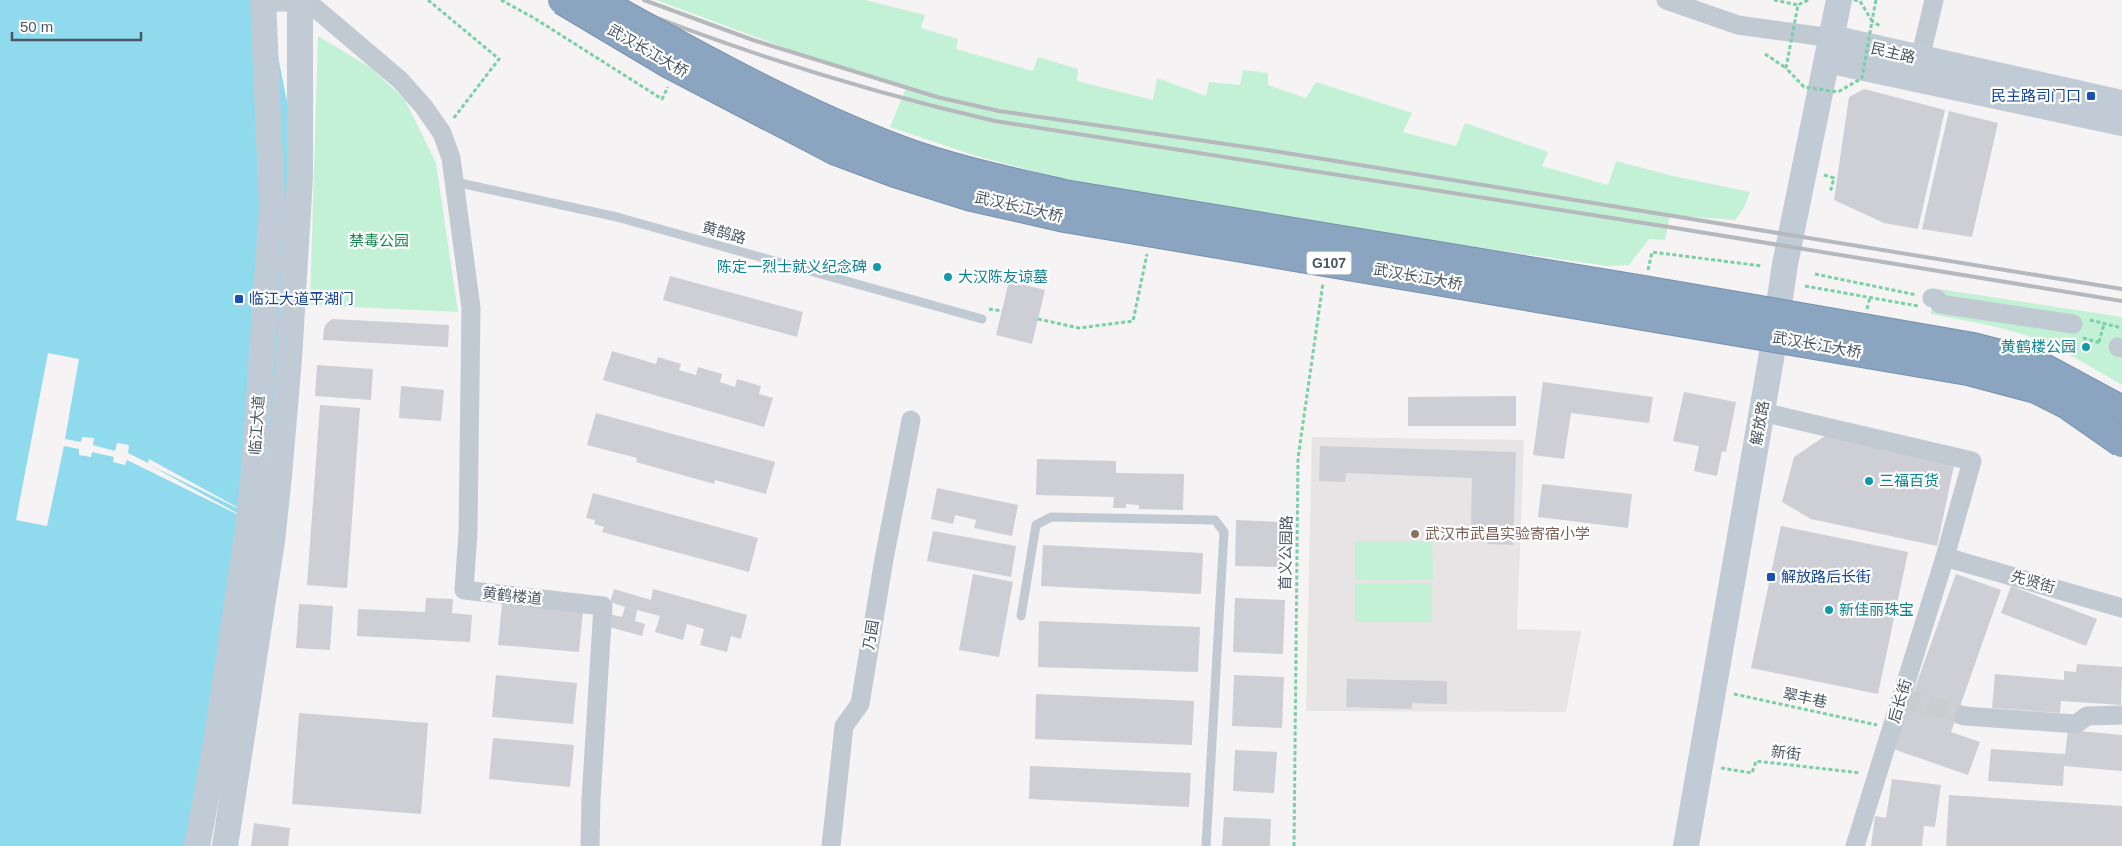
<svg xmlns="http://www.w3.org/2000/svg" width="2122" height="846" font-family="Helvetica,'Noto Sans SC',sans-serif">
<rect width="100%" height="100%" fill="#f5f3f3"/>
<path fill="#e6e4e5" d="M 1312,437 L 1524,440 L 1517,629 L 1581,631 L 1566,712 L 1306,711 Z"/>
<g fill="#c3f1d5">
<path d="M 656,0 L 865,0 L 925,15 L 921,28 L 958,39 L 956,49 L 1033,71 L 1038,57 L 1078,69 L 1077,81 L 1153,100 L 1157,78 L 1206,96 L 1209,82 L 1240,85 L 1243,70 L 1268,73 L 1268,85 L 1306,98 L 1316,82 L 1412,113 L 1403,132 L 1456,146 L 1465,123 L 1548,152 L 1542,166 L 1608,185 L 1616,161 L 1673,176 L 1750,192 L 1744,208 L 1735,220 L 1670,215 L 1665,240 L 1649,239 L 1629,265 L 1608,266 L 1427,240 L 1075,182 L 976,156 L 890,127 L 906,88 L 802,54 Z"/>
<path d="M 318,36 L 371,68 L 405,100 L 436,163 L 458,312 L 310,305 Z"/>
<path d="M 1932,288 L 2122,317 L 2122,385 C 2091,367 2059,347 2025,335 C 1995,325 1962,320 1931,314 Z"/>
<path d="M 1432,541 L 1433,579 L 1355,580 L 1355,541 Z"/>
<path d="M 1432,583 L 1432,622 L 1355,622 L 1355,584 Z"/>
</g>
<path fill="#90daee" d="M 0,0 L 274,0 L 275,41 L 294,137 L 274,420 L 193,846 L 0,846 Z"/>
<path fill="#f5f3f3" d="M 48,353 L 79,359 L 65,439 L 81,442 L 82,437 L 94,438 L 93,445 L 115,451 L 117,443 L 129,445 L 128,453 L 148,463 L 149,459 L 257,518 L 148,464 L 257,524 L 127,460 L 125,465 L 113,462 L 114,457 L 92,452 L 91,457 L 79,455 L 79,449 L 64,446 L 47,526 L 16,520 Z"/>
<g fill="#cdcfd5">
<path d="M 1864,89 L 1945,110 L 1918,229 L 1884,223 L 1834,200 L 1849,97 Z"/>
<path d="M 1949,111 L 1998,123 L 1972,237 L 1922,229 Z"/>
<path d="M 670,276 L 803,312 L 797,337 L 663,300 Z"/>
<path d="M 1009,281 L 1045,290 L 1032,344 L 996,335 Z"/>
<path d="M 332,319 L 449,325 L 448,347 L 323,340 L 324,329 L 326,324 Z"/>
<path d="M 612,351 L 656,364 L 658,357 L 681,364 L 679,370 L 696,375 L 698,367 L 722,374 L 720,382 L 735,387 L 737,379 L 761,386 L 759,394 L 773,398 L 764,427 L 603,380 Z"/>
<path d="M 317,365 L 373,369 L 371,400 L 315,396 Z"/>
<path d="M 1543,382 L 1653,397 L 1649,423 L 1571,413 L 1564,459 L 1533,455 Z"/>
<path d="M 401,386 L 444,390 L 441,421 L 399,418 Z"/>
<path d="M 1684,392 L 1736,402 L 1726,452 L 1722,451 L 1717,476 L 1694,471 L 1699,446 L 1673,441 Z"/>
<path d="M 1516,396 L 1516,426 L 1408,426 L 1408,397 Z"/>
<path d="M 320,405 L 360,408 L 347,588 L 307,585 Z"/>
<path d="M 596,413 L 775,462 L 766,494 L 715,480 L 714,484 L 636,462 L 637,458 L 587,445 Z"/>
<path d="M 1828,434 L 1955,461 L 1937,546 L 1811,519 L 1782,502 L 1794,457 Z"/>
<path d="M 1320,446 L 1516,452 L 1513,545 L 1487,544 L 1488,535 L 1473,533 L 1471,527 L 1472,478 L 1346,473 L 1345,482 L 1319,481 Z"/>
<path d="M 1037,459 L 1116,461 L 1116,473 L 1184,474 L 1183,510 L 1139,509 L 1139,505 L 1126,504 L 1126,508 L 1113,508 L 1114,497 L 1036,495 Z"/>
<path d="M 1542,484 L 1632,494 L 1628,528 L 1538,517 Z"/>
<path d="M 937,488 L 1018,505 L 1012,536 L 974,528 L 976,520 L 955,515 L 953,524 L 931,519 Z"/>
<path d="M 593,493 L 758,538 L 749,572 L 602,532 L 604,527 L 594,524 L 595,520 L 586,518 Z"/>
<path d="M 1236,520 L 1281,522 L 1280,567 L 1235,566 Z"/>
<path d="M 1781,526 L 1908,552 L 1878,694 L 1751,668 Z"/>
<path d="M 933,531 L 1016,546 L 1011,577 L 927,561 Z"/>
<path d="M 1043,545 L 1203,553 L 1201,594 L 1041,586 Z"/>
<path d="M 973,574 L 1013,582 L 999,657 L 959,650 Z"/>
<path d="M 1956,574 L 2001,590 L 1951,732 L 1980,742 L 1968,775 L 1893,749 Z"/>
<path d="M 2011,586 L 2097,619 L 2086,646 L 2001,613 Z"/>
<path d="M 614,589 L 651,600 L 653,589 L 747,615 L 741,639 L 731,636 L 727,652 L 700,645 L 704,629 L 691,625 L 687,624 L 683,640 L 655,632 L 660,616 L 637,610 L 635,621 L 645,624 L 642,636 L 606,626 L 609,614 L 622,617 L 625,607 L 610,602 Z"/>
<path d="M 426,598 L 453,599 L 452,613 L 472,615 L 470,642 L 357,636 L 358,609 L 425,612 Z"/>
<path d="M 1235,598 L 1285,600 L 1283,654 L 1233,652 Z"/>
<path d="M 299,604 L 333,606 L 330,650 L 296,648 Z"/>
<path d="M 502,604 L 583,611 L 579,652 L 498,645 Z"/>
<path d="M 1039,621 L 1200,627 L 1198,672 L 1038,667 Z"/>
<path d="M 2077,664 L 2122,667 L 2121,705 L 2061,701 L 2060,713 L 1992,708 L 1995,674 L 2064,680 L 2064,671 L 2076,672 Z"/>
<path d="M 496,675 L 577,683 L 573,724 L 492,717 Z"/>
<path d="M 1234,675 L 1284,677 L 1282,728 L 1232,726 Z"/>
<path d="M 1347,679 L 1447,681 L 1447,704 L 1412,703 L 1412,709 L 1346,707 Z"/>
<path d="M 1036,694 L 1194,701 L 1192,745 L 1035,739 Z"/>
<path d="M 299,713 L 428,723 L 421,814 L 292,804 Z"/>
<path d="M 2068,730 L 2122,735 L 2122,771 L 2064,766 L 2063,786 L 1988,781 L 1991,749 L 2065,754 Z"/>
<path d="M 493,738 L 574,745 L 570,787 L 489,779 Z"/>
<path d="M 1235,750 L 1277,752 L 1274,793 L 1233,791 Z"/>
<path d="M 1030,766 L 1191,773 L 1189,807 L 1029,799 Z"/>
<path d="M 1892,779 L 1941,785 L 1935,827 L 1924,826 L 1922,846 L 1871,846 L 1875,816 L 1886,818 Z"/>
<path d="M 1949,795 L 2122,806 L 2122,846 L 1946,846 Z"/>
<path d="M 1224,817 L 1271,819 L 1270,846 L 1222,846 Z"/>
<path d="M 254,823 L 290,828 L 288,846 L 251,846 Z"/>
</g>
<g fill="none" stroke-linecap="round" stroke-linejoin="round">
<path stroke="#caccce" stroke-width="19" stroke-dasharray="19 9" stroke-linecap="butt" d="M 1901,698 L 1965,716"/>
<g stroke="#7ad0a6" stroke-width="3" stroke-dasharray="4 2.5" stroke-linecap="butt">
<path d="M 428,0 L 499,59 L 453,119"/>
<path d="M 501,0 L 534,18 L 662,99 L 668,87"/>
<path d="M 1774,0 L 1798,5"/>
<path d="M 1876,0 L 1872,21 L 1880,26"/>
<path d="M 1765,54 L 1786,68"/>
<path d="M 1824,175 L 1834,178 L 1830,193"/>
<path d="M 1648,270 L 1652,252 L 1762,266"/>
<path d="M 1815,274 L 1917,295"/>
<path d="M 1805,286 L 1918,306"/>
<path d="M 989,309 L 1002,311"/>
<path d="M 1867,309 L 1870,297"/>
<path d="M 1038,319 L 1079,328 L 1133,321 L 1147,254"/>
<path d="M 2090,320 L 2122,328"/>
<path d="M 2083,338 L 2101,343"/>
<path d="M 2099,342 L 2104,324"/>
<path d="M 1734,694 L 1877,725"/>
<path d="M 1721,768 L 1752,773 L 1756,761 L 1860,773"/>
<path d="M 1294,846 L 1298,458 L 1323,283"/>
</g>
<g stroke="#c1cad2" stroke-width="9">
<path d="M 455,182 L 617,217 L 982,319"/>
<path d="M 1021,616 L 1036,525 L 1051,517 L 1215,520 L 1224,532 L 1206,846"/>
</g>
<g stroke="#c1cad2" stroke-width="19">
<path d="M 1666,0 L 1738,25 L 1832,38"/>
<path d="M 263,2 L 300,2 L 314,7 L 400,80 L 424,107 L 442,133 L 451,158 L 471,308 L 468,532 L 464,590 L 603,606 L 591,799 L 590,846"/>
<path d="M 1920,59 L 1934,0"/>
<path d="M 1932,298 L 1937,299 L 1940,304 L 2073,324"/>
<path d="M 2118,347 L 2122,348"/>
<path d="M 1762,412 L 1972,461 L 1945,557 L 1855,846"/>
<path d="M 1945,557 L 2122,608"/>
<path d="M 1965,716 L 2076,724 L 2087,716 L 2122,715"/>
<path d="M 831,846 L 844,726 L 860,704 L 884,559 L 911,420"/>
</g>
<g stroke="#c1cbd6" stroke-width="26">
<path d="M 1832,38 L 2122,103"/>
<path d="M 1827,60 L 2122,123"/>
<path d="M 197,846 L 215,750 L 247,537 L 254,471 L 272,207 L 263,0"/>
<path d="M 225,846 L 272,541 L 279,476 L 289,359 L 300,177 L 300,0"/>
<path d="M 1686,846 L 1771,359 L 1785,264 L 1839,0"/>
</g>
<g stroke="#b5b8bd" stroke-width="4">
<path d="M 611,0 C 735,50 864,91 995,121 L 1669,227 L 2122,301"/>
<path d="M 644,0 L 753,40 L 937,97 L 999,111 L 1280,152 L 2122,289"/>
</g>
<defs>
<g id="highway-bridge">
<path d="M 562,0 L 671,65 L 836,151 L 895,173 L 968,196 L 1065,218 L 1968,371 L 2036,389 L 2066,404 L 2122,443"/>
<path d="M 597,0 C 696,55 796,111 903,151 C 955,170 1009,181 1064,194 L 1644,290 L 1973,347 L 2012,357 L 2044,368 L 2122,410"/>
</g>
</defs>
<use href="#highway-bridge" stroke="#7690ad" stroke-width="30" stroke-linecap="butt"/>
<path stroke="#7ad0a6" stroke-width="3" stroke-dasharray="4 2.5" stroke-linecap="butt" d="M 1808,0 L 1798,5 L 1786,68 L 1804,87 L 1838,92 L 1862,78 L 1872,21 L 1860,1 L 1854,0"/>
<use href="#highway-bridge" stroke="#8ba5c1" stroke-width="28"/>
</g>
<g fill="#1a4fb4" stroke="#fff" stroke-width="2">
<rect x="2086" y="91" width="10" height="10" rx="2.5"/>
<rect x="234" y="294" width="10" height="10" rx="2.5"/>
<rect x="1766" y="572" width="10" height="10" rx="2.5"/>
</g>
<g fill="#0f9aa8" stroke="#fff" stroke-width="2">
<circle cx="877" cy="267" r="5"/>
<circle cx="948" cy="277" r="5"/>
<circle cx="2086" cy="347" r="5"/>
<circle cx="1869" cy="481" r="5"/>
<circle cx="1829" cy="610" r="5"/>
</g>
<circle fill="#8d6e63" stroke="#fff" stroke-width="2" cx="1415" cy="534" r="5"/>
<g text-anchor="middle" stroke-width="4.5" stroke-linejoin="round" paint-order="stroke">
<rect fill="#fff" stroke="#808990" stroke-width="1" x="1306.5" y="251.5" width="45" height="23" rx="4"/>
<g font-size="14" font-weight="bold" fill="#4a5661">
<text x="1329" y="268">G107</text>
</g>
<g font-size="15" fill="#4a5661" stroke="#fff">
<text transform="translate(648 51) rotate(30)" y="5">武汉长江大桥</text>
<text transform="translate(1893 53) rotate(13)" y="5">民主路</text>
<text transform="translate(1019 207) rotate(13)" y="5">武汉长江大桥</text>
<text transform="translate(724 233) rotate(16)" y="5">黄鹄路</text>
<text transform="translate(1418 277) rotate(10)" y="5">武汉长江大桥</text>
<text transform="translate(1817 345) rotate(10)" y="5">武汉长江大桥</text>
<text transform="translate(1760 423) rotate(-80)" y="5">解放路</text>
<text transform="translate(257 425) rotate(-86)" y="5">临江大道</text>
<text transform="translate(1286 553) rotate(-89)" y="5">首义公园路</text>
<text transform="translate(2033 582) rotate(16)" y="5">先贤街</text>
<text transform="translate(512 596) rotate(6)" y="5">黄鹤楼道</text>
<text transform="translate(871 635) rotate(-81)" y="5">乃园</text>
<text transform="translate(1805 698) rotate(12)" y="5">翠丰巷</text>
<text transform="translate(1900 701) rotate(-73)" y="5">后长街</text>
<text transform="translate(1786 753) rotate(7)" y="5">新街</text>
</g>
<g font-size="15" fill="#164399" stroke="#fff" text-anchor="start">
<text x="2081" y="101" text-anchor="end">民主路司门口</text>
<text x="249" y="304">临江大道平湖门</text>
<text x="1781" y="582">解放路后长街</text>
</g>
<g font-size="15" fill="#17864f" stroke="#fff">
<text x="379" y="246">禁毒公园</text>
</g>
<g font-size="15" fill="#0d838f" stroke="#fff" text-anchor="start">
<text x="867" y="272" text-anchor="end">陈定一烈士就义纪念碑</text>
<text x="958" y="282">大汉陈友谅墓</text>
<text x="2076" y="352" text-anchor="end">黄鹤楼公园</text>
<text x="1879" y="486">三福百货</text>
<text x="1839" y="615">新佳丽珠宝</text>
</g>
<g font-size="15" fill="#785e54" stroke="#fff" text-anchor="start">
<text x="1425" y="539">武汉市武昌实验寄宿小学</text>
</g>
</g>
<path d="M12 32v8h129v-8" fill="none" stroke="#4a5661" stroke-width="2.5"/>
<text x="20" y="32" font-size="15" fill="#4a5661" stroke="#ffffff" stroke-width="4" paint-order="stroke">50 m</text>
</svg>
